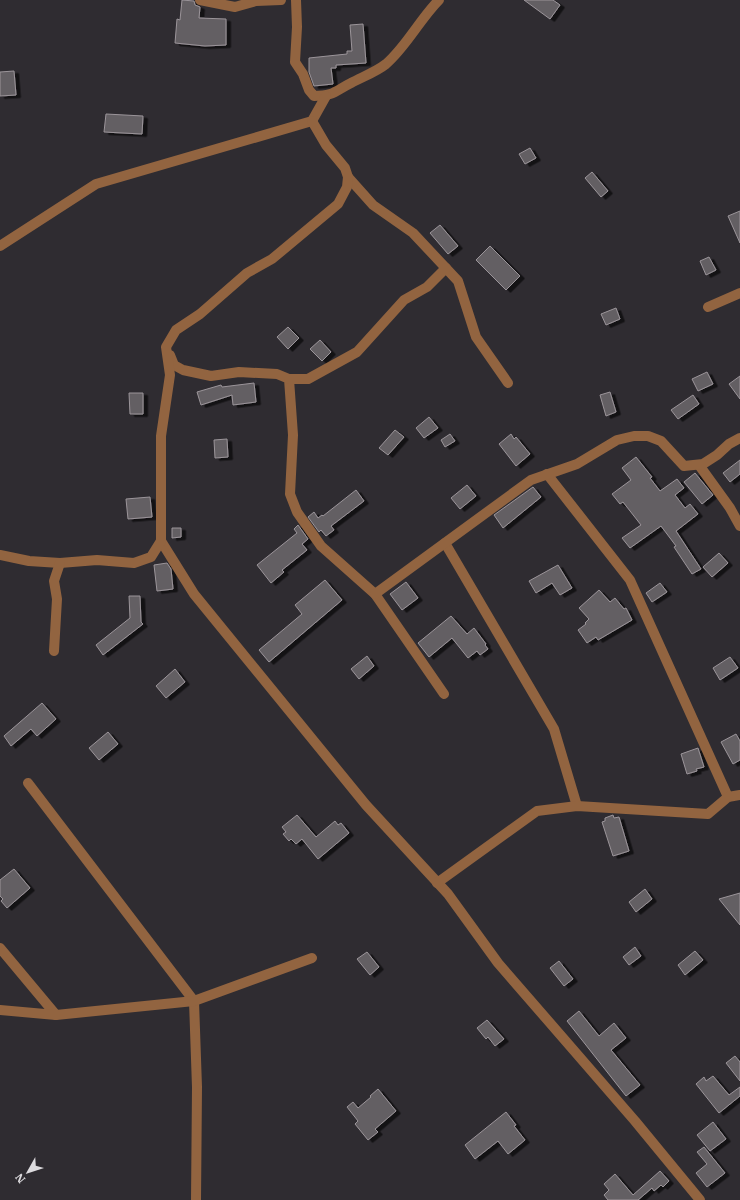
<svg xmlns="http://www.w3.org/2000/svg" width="740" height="1200" font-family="'IBM Plex Serif',serif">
<defs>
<filter id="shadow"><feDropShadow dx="4.5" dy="2.5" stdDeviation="0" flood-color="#0009"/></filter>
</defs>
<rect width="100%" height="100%" fill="#2f2c31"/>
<g fill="#645f63" stroke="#9b959a" filter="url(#shadow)">
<path d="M 182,0 L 194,1 L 195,5 L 200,7 L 199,18 L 226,19 L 226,45 L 205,46 L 175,43 L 177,19 L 180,20 Z"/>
<path d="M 524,0 L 553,0 L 560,5 L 550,19 Z"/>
<path d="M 363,24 L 366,63 L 336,65 L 336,68 L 331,68 L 333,84 L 314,86 L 309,72 L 309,58 L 347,54 L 347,51 L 352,51 L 350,25 Z"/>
<path d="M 14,71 L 16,95 L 0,96 L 0,72 Z"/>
<path d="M 106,114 L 143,116 L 142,134 L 104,132 Z"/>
<path d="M 530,148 L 536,158 L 525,164 L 519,154 Z"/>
<path d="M 592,172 L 608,191 L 601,197 L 585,178 Z"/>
<path d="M 740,211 L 740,243 L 728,216 Z"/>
<path d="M 440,225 L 458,246 L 448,254 L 430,233 Z"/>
<path d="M 490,246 L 520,276 L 506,290 L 476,260 Z"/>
<path d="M 709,257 L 716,270 L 706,275 L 700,261 Z"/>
<path d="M 616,308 L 620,319 L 606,325 L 601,314 Z"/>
<path d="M 288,327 L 299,338 L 288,349 L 277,337 Z"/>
<path d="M 320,340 L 331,352 L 322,361 L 310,349 Z"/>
<path d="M 707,372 L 713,384 L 698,391 L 692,379 Z"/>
<path d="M 740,376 L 740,399 L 729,384 Z"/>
<path d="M 254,383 L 256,402 L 233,405 L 232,395 L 201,405 L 197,392 L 221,385 L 222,387 Z"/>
<path d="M 610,392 L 616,412 L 606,416 L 600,395 Z"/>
<path d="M 129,393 L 143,393 L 143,414 L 130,414 Z"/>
<path d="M 693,395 L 699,404 L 678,419 L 671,410 Z"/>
<path d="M 429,417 L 438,428 L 424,438 L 416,428 Z"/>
<path d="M 395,430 L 404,437 L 388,455 L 379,448 Z"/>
<path d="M 450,434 L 455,441 L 445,447 L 441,440 Z"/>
<path d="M 511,434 L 514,439 L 516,437 L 530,454 L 516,466 L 499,444 Z"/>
<path d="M 227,439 L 228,457 L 215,458 L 214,440 Z"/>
<path d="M 636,457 L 652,477 L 650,478 L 660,491 L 677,479 L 684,488 L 675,495 L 685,508 L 690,504 L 698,514 L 676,531 L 701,569 L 692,574 L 674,547 L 676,546 L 661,526 L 630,548 L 622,538 L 641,525 L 623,502 L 620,504 L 612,494 L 631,480 L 622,468 Z"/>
<path d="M 740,460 L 740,474 L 730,482 L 723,473 Z"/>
<path d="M 695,473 L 713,495 L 702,504 L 684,482 Z"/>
<path d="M 467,485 L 476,496 L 460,509 L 451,498 Z"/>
<path d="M 533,487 L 541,497 L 503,528 L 494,515 Z"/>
<path d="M 356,490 L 364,501 L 331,526 L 334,530 L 326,536 L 321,530 L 319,532 L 308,517 L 314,512 L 318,518 L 322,515 L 323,516 Z"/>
<path d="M 150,497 L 152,517 L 128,519 L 126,499 Z"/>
<path d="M 298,525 L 308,539 L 302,544 L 307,550 L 282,570 L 284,572 L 271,583 L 257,565 L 297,533 L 294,529 Z"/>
<path d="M 172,528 L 181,528 L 181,537 L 172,538 Z"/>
<path d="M 719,553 L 728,563 L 712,577 L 703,567 Z"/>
<path d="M 167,563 L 171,569 L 173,589 L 157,591 L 154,565 Z"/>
<path d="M 558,565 L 572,588 L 560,595 L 552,583 L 536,593 L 529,581 Z"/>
<path d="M 325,580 L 342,600 L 269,662 L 259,650 L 302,614 L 295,605 Z"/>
<path d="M 406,582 L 418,598 L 402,610 L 390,594 Z"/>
<path d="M 660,583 L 667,592 L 652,602 L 646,593 Z"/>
<path d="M 599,590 L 610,602 L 615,598 L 624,609 L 626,608 L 632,620 L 598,640 L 596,637 L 587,643 L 578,630 L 586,624 L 585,623 L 589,619 L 579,608 Z"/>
<path d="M 129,596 L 140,596 L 141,622 L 143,624 L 103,655 L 96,645 L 130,618 Z"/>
<path d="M 451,616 L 467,634 L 474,628 L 486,644 L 485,645 L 488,649 L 480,655 L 477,651 L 468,658 L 452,638 L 429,657 L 418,643 Z"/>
<path d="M 367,656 L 374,666 L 359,679 L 351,669 Z"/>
<path d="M 730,657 L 738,668 L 720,680 L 713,668 Z"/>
<path d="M 175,669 L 185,682 L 166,698 L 156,686 Z"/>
<path d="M 42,703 L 56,719 L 37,736 L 31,729 L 11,746 L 4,736 Z"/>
<path d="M 108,732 L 118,744 L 99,760 L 89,748 Z"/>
<path d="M 736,734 L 740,741 L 740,760 L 733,764 L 721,742 Z"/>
<path d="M 698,748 L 704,767 L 696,769 L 697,771 L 687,774 L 681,754 Z"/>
<path d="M 297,815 L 316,837 L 335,821 L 338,825 L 341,823 L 349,833 L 318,859 L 302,839 L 296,844 L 291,839 L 289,841 L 283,834 L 286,832 L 282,827 Z"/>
<path d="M 613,815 L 614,818 L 619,817 L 629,851 L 613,856 L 602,822 L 605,821 L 605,818 Z"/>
<path d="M 14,869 L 30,888 L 7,908 L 1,901 L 3,899 L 0,896 L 0,880 Z"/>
<path d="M 645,889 L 652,899 L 636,912 L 629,902 Z"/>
<path d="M 740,893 L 740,925 L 719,899 Z"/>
<path d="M 635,947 L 641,956 L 629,965 L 623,957 Z"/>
<path d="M 695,951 L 703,960 L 685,975 L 678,965 Z"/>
<path d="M 367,952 L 379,967 L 370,975 L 357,959 Z"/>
<path d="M 559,961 L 573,979 L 564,986 L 550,968 Z"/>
<path d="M 579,1011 L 599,1036 L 614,1023 L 626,1038 L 611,1050 L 640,1085 L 626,1096 L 567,1021 Z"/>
<path d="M 487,1020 L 504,1039 L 495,1046 L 488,1037 L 486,1039 L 477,1028 Z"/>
<path d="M 735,1056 L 740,1062 L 740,1081 L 726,1063 Z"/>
<path d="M 713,1076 L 729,1095 L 740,1087 L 740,1096 L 719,1113 L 696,1084 L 704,1077 L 706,1081 Z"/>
<path d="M 378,1089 L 396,1111 L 375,1129 L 378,1132 L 368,1140 L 355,1124 L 358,1121 L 347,1107 L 353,1102 L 358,1108 L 371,1097 L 370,1096 Z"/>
<path d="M 506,1112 L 516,1125 L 514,1126 L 525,1140 L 508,1154 L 498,1141 L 475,1159 L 465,1145 Z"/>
<path d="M 713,1122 L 726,1139 L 710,1151 L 697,1135 Z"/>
<path d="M 704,1147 L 725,1173 L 707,1187 L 696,1173 L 707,1164 L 697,1152 Z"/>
<path d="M 660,1171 L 669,1181 L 663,1187 L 661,1185 L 654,1191 L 652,1188 L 638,1200 L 608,1200 L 604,1195 L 609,1190 L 604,1184 L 615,1174 L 633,1195 Z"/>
</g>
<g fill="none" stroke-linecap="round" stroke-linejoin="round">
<g stroke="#926440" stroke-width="10">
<path d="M 200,0 L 235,7 L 256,1 L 281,0"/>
<path d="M 296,0 L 297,27 L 295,62 L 303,74 L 309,90 L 314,96 C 334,96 335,91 351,83 C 362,77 376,72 386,64 C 406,47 420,19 439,0"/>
<path d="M 348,177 L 373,205 L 413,233 L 458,281 L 476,337 L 508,383"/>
<path d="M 0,246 L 96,184 L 312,121 L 326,96"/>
<path d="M 708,307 L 740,293"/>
<path d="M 170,355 L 174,365 L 183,370 L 211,376 L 239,372 L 277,374 L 289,379 L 293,435 L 290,494 L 297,512 L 321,546 L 375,594 L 444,694"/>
<path d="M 289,379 L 308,379 L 357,352 L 404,300 L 427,287 L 446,268"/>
<path d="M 699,465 L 730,508 L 740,526"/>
<path d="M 547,474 L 630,580 L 728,797"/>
<path d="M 161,541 L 194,594 L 366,805 L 448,894 L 498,963 L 635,1121 L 700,1200"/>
<path d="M 445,543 L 554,729 L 577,806"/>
<path d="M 0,555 L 29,561 L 60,563 L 97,560 L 134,563 L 151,557 L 161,541 L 161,436 L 170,375 L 166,347 L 176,330 L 200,314 L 247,273 L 272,259 L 338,204 L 347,187 L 348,177 L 345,168 L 326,145 L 312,121"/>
<path d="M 375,594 L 531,480 L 577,464 L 617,440 L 634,436 L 648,436 L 661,441 L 684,466 L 703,464 L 717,455 L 729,444 L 740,438"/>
<path d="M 54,651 L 57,599 L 54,581 L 60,563"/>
<path d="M 28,783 L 194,1001 L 197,1087 L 196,1200"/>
<path d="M 437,883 L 537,811 L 577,806 L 708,814 L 728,797 L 740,795"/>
<path d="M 0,948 L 56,1015"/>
<path d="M 0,1010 L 56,1015 L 194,1001 L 312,958"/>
</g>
</g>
<g transform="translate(28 1172) rotate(231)" stroke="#2f2c31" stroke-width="3" paint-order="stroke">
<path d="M0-3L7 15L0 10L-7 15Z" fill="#dddbde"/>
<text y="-6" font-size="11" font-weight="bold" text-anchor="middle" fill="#dddbde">N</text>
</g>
</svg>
